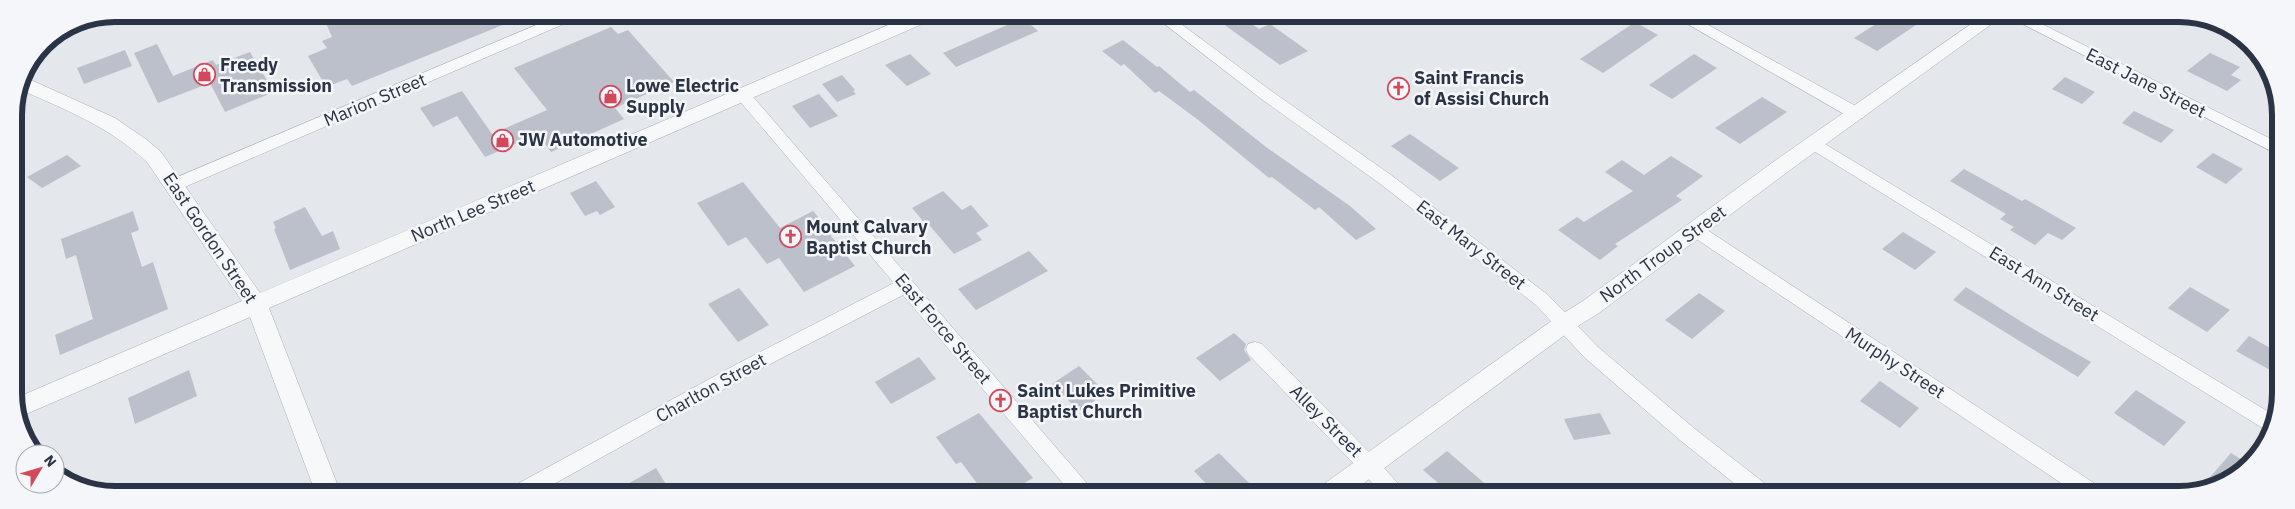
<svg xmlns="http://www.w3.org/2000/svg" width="2295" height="509" font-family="'IBM Plex Sans',sans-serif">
<rect width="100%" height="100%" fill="#e4e7ec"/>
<g fill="#bbc0ca">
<path d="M 322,14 L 527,14 L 527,15 L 352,86 L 347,79 L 326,87 L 308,56 L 327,48 L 322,41 L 332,37 Z"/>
<path d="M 1211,15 L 1239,15 L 1259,29 L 1270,24 L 1308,51 L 1280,65 Z"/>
<path d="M 1890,15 L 1931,15 L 1877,51 L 1854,38 Z"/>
<path d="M 1023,18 L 1038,31 L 956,67 L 943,53 Z"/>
<path d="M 1635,22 L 1658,35 L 1603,73 L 1580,59 Z"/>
<path d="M 611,27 L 618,34 L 628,30 L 674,82 L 615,108 L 624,119 L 551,152 L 538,134 L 485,157 L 457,116 L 433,127 L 420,108 L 462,91 L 492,134 L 547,110 L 514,68 Z"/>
<path d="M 1123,40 L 1157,67 L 1159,66 L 1190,92 L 1194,90 L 1266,147 L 1350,206 L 1376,229 L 1356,240 L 1319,207 L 1315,210 L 1272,177 L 1269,178 L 1197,119 L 1159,91 L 1155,93 L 1124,64 L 1121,66 L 1102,51 Z"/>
<path d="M 157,44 L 173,76 L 213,60 L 216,65 L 250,52 L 274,92 L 225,112 L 210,83 L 158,103 L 134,53 Z"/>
<path d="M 125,50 L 132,66 L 84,84 L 77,68 Z"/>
<path d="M 2210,53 L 2240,67 L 2231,75 L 2241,80 L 2227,91 L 2187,71 Z"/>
<path d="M 910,54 L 931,74 L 907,86 L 885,65 Z"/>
<path d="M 1694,54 L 1717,68 L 1672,99 L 1649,85 Z"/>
<path d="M 842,75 L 855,90 L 853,91 L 856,94 L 837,102 L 822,84 Z"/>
<path d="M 2065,77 L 2095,92 L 2082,104 L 2052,89 Z"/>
<path d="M 819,94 L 838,116 L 810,128 L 792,106 Z"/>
<path d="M 1762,97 L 1787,112 L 1740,144 L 1715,128 Z"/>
<path d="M 2134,111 L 2174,130 L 2161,143 L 2122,123 Z"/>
<path d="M 1410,134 L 1459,168 L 1440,181 L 1391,146 Z"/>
<path d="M 2213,153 L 2243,169 L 2226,184 L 2196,167 Z"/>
<path d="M 67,155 L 81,166 L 42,188 L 27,177 Z"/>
<path d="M 1671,156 L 1703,176 L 1676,196 L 1682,200 L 1615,244 L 1618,246 L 1600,260 L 1558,230 L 1577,217 L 1584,222 L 1633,191 L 1605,172 L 1622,160 L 1644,175 Z"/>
<path d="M 1964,169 L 2022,201 L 2025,199 L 2076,228 L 2062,240 L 2048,233 L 2035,245 L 2010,230 L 2014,227 L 2000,219 L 2006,214 L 1950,181 Z"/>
<path d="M 596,181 L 615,207 L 600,215 L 597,211 L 585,216 L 570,193 Z"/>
<path d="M 743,182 L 780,228 L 813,211 L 830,231 L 828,232 L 855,266 L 804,292 L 779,258 L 767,264 L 746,237 L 728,246 L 697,203 Z"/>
<path d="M 943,191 L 962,210 L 971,205 L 989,226 L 976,233 L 982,240 L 954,254 L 925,220 L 923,221 L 912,208 Z"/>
<path d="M 305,207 L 322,236 L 333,231 L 340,249 L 290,270 L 274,229 L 276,228 L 273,222 Z"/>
<path d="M 133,211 L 139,230 L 131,233 L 142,267 L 153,262 L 168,309 L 60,355 L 55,335 L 93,319 L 76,255 L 66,259 L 61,239 Z"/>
<path d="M 1903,232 L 1936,252 L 1915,270 L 1882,249 Z"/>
<path d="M 1029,251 L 1048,271 L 976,310 L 958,289 Z"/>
<path d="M 1966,287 L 2030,327 L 2091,362 L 2078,377 L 1953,300 Z"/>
<path d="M 2190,287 L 2230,310 L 2207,332 L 2168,308 Z"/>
<path d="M 739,288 L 769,325 L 738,342 L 708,304 Z"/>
<path d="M 1699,293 L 1725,311 L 1692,339 L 1665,320 Z"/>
<path d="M 1234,333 L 1246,344 L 1244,350 L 1251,360 L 1220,381 L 1196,358 Z"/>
<path d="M 2249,336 L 2279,353 L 2279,375 L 2236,351 Z"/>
<path d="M 919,357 L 936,379 L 891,404 L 875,382 Z"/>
<path d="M 1079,366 L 1106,393 L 1079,411 L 1052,384 Z"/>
<path d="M 189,370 L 197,396 L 135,424 L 128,398 Z"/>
<path d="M 1880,381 L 1919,408 L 1900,428 L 1860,401 Z"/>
<path d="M 2136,390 L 2186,422 L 2164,446 L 2114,413 Z"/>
<path d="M 979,413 L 1033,478 L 1006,494 L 985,494 L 961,462 L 956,464 L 936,437 Z"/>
<path d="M 1600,413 L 1611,434 L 1574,440 L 1564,419 Z"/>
<path d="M 1447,451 L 1497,494 L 1451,494 L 1423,470 Z"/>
<path d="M 1219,453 L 1260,494 L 1216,494 L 1194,471 Z"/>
<path d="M 2231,453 L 2250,465 L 2247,470 L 2199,490 Z"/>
<path d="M 656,468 L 672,494 L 610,494 Z"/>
</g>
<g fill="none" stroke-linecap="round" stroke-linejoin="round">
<defs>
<g id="minor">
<path d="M 562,14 L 582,14 L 580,17 L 180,189 L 174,191 L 168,189 L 166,185 L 168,181 Z"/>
<path d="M 1153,15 L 1169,15 L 1270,90 L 1391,175 L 1548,295 L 1598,347 L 1695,429 L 1772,489 L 1775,495 L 1749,495 L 1681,441 L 1584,357 L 1536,305 L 1379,183 L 1260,98 Z"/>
<path d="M 1672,15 L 1690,15 L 1863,110 L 1865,114 L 1863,118 L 1851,118 Z"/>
<path d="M 2005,15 L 2024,15 L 2279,143 L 2279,155 Z"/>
<path d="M 743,90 L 748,91 L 1091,488 L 1094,494 L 1072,494 L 903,295 L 751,374 L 536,494 L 507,494 L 510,488 L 737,364 L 894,283 L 738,99 L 735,95 L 738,91 Z"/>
<path d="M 1815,138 L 2277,417 L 2269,432 L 1809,148 L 1807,144 L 1809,140 Z"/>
<path d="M 1695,224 L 1701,226 L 2103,489 L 2106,495 L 2079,495 L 1689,234 L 1686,230 L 1689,226 Z"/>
<path d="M 1255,342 L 1262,344 L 1377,460 L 1402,488 L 1405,494 L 1383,494 L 1248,354 L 1246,349 L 1248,344 Z"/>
</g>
<g id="tertiary">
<path d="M 914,14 L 938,15 L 936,18 L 269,308 L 341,494 L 316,494 L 250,317 L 24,415 L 18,417 L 16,398 L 242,301 L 147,162 C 110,127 64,109 19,89 L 22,76 L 115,118 L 147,140 L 161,152 L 260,293 Z"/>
<path d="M 1984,15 L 2004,15 L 1790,170 L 1599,313 L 1573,329 L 1349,494 L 1318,494 L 1321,486 L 1557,317 L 1583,301 L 1776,160 Z"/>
</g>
</defs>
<use href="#minor" stroke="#a9aeb7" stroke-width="1"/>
<use href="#tertiary" stroke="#a9aeb7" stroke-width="1"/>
<use href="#minor" fill="#f7f8fa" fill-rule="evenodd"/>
<use href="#tertiary" fill="#f7f8fa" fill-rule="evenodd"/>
</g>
<defs>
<symbol id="shop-ring" viewBox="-11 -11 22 22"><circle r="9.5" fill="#f4f6f9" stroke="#d1495b" stroke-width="1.5"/><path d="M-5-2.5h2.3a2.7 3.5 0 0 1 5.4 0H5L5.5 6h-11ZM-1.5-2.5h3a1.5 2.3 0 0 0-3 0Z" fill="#d1495b"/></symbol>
<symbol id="church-ring" viewBox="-11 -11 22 22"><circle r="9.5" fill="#f4f6f9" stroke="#d1495b" stroke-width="1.5"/><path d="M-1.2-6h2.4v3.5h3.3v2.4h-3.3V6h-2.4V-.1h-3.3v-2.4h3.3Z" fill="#d1495b"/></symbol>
</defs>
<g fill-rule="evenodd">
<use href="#shop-ring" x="192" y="62" width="25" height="25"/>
<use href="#church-ring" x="1386" y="76" width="25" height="25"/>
<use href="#shop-ring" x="598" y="84" width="25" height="25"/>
<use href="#shop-ring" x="490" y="128" width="25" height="25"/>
<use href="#church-ring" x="778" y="224" width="25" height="25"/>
<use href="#church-ring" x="988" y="388" width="25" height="25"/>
</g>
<g text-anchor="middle" stroke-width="5" stroke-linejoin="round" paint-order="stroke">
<g font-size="18" font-weight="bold" fill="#2b3445" stroke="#f4f6f9" text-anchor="start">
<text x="220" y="71">Freedy<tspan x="220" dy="21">Transmission</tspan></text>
<text x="1414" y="84">Saint Francis<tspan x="1414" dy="21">of Assisi Church</tspan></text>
<text x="626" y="92">Lowe Electric<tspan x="626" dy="21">Supply</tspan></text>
<text x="518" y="146">JW Automotive</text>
<text x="806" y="233">Mount Calvary<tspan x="806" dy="21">Baptist Church</tspan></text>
<text x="1017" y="397">Saint Lukes Primitive<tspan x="1017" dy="21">Baptist Church</tspan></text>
</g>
<g font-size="18" fill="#2b3445" stroke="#f4f6f9">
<text transform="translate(2146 83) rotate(27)" y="6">East Jane Street</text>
<text transform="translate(375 100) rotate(-23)" y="6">Marion Street</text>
<text transform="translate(473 211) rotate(-23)" y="6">North Lee Street</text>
<text transform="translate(210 238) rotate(56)" y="6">East Gordon Street</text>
<text transform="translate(1471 245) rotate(38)" y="6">East Mary Street</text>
<text transform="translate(1663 254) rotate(-36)" y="6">North Troup Street</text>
<text transform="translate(2044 284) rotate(32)" y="6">East Ann Street</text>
<text transform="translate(943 329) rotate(50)" y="6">East Force Street</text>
<text transform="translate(1895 363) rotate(33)" y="6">Murphy Street</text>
<text transform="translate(711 388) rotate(-29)" y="6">Charlton Street</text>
<text transform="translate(1326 421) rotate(45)" y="6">Alley Street</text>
</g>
</g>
<path d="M0 0H2295V509H0ZM115 22H2179A93 93 0 0 1 2272 115V393A93 93 0 0 1 2179 486H115A93 93 0 0 1 22 393V115A93 93 0 0 1 115 22Z" fill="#f4f6f9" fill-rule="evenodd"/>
<path fill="none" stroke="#2b3445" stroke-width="6" d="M115 22H2179A93 93 0 0 1 2272 115V393A93 93 0 0 1 2179 486H115A93 93 0 0 1 22 393V115A93 93 0 0 1 115 22Z"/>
<g transform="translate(40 469) rotate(52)"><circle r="24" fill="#f4f6f9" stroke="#a4a8b1"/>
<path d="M0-4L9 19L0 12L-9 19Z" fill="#d1495b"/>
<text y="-8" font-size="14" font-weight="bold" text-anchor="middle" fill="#2b3445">N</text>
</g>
</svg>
